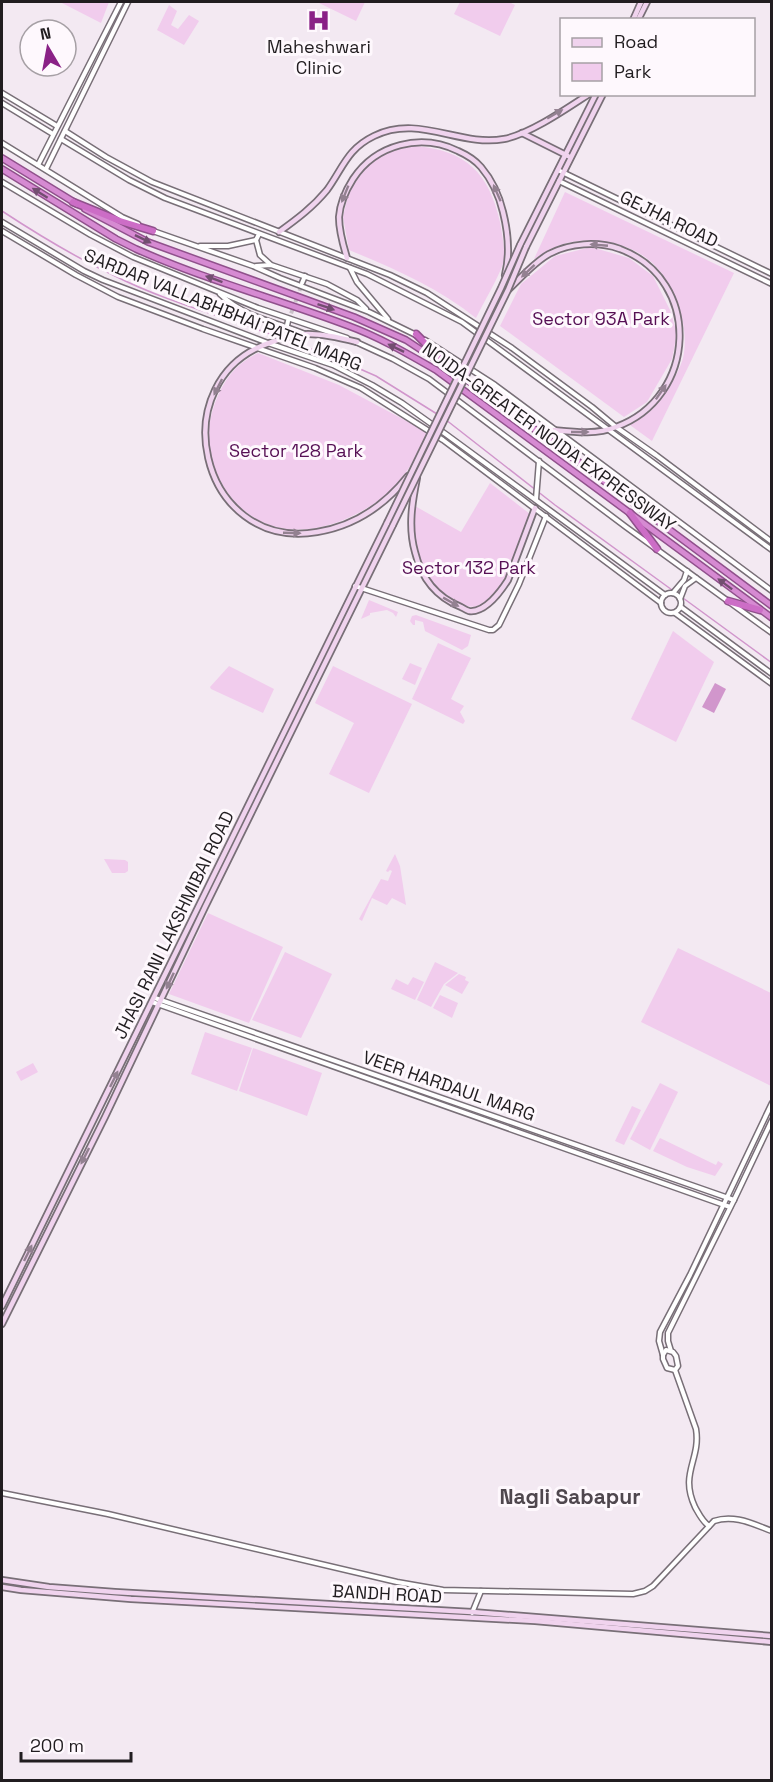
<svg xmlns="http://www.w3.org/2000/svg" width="773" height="1782" font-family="'Space Grotesk',sans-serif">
<rect width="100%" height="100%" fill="#f3e9f2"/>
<g fill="#f1cced">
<path d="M 60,2 L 109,2 L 101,23 Z"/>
<path d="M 320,2 L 365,2 L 356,21 L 319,3 Z"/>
<path d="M 460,2 L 509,2 L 515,5 L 500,36 L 454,14 Z"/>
<path d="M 169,5 L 177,11 L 171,25 L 178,29 L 189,15 L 199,21 L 184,45 L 157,30 Z"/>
<path d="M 415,146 C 466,150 489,173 500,222 C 502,234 506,252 503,264 C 497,280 484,302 476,318 C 439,288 393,268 349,250 L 343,217 L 349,191 L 369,164 L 388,152 Z"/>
<path d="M 565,192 L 734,273 L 652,441 L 630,425 C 638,420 646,415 653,409 C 664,398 679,373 683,358 C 687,341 684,321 678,305 C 664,264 637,243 594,241 C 582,240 569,241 558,246 C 550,249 542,255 534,259 Z"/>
<path d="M 591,247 L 629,258 L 653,276 L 670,310 L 677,333 L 672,359 L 647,402 L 624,417 L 500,326 L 521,284 L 555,256 Z"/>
<path d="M 258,353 L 339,385 L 427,432 C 418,451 410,471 395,486 C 382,500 367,509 350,517 C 301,540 249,533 221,482 C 207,457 205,430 215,403 C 223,381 236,363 258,353 Z"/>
<path d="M 490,483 L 530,514 C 519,544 510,583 484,602 C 475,609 468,607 458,603 C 421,587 410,543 415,506 L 461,532 Z"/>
<path d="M 369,600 L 398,612 L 396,617 L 393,613 L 387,610 L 370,613 L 370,615 L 361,619 Z"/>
<path d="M 416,615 L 471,635 L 468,646 L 462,650 L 425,631 L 423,622 L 415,620 L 415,625 L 413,625 L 410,621 L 412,616 Z"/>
<path d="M 673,631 L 714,662 L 676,742 L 631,719 Z"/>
<path d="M 438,643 L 471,658 L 451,699 L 464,706 L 460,712 L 465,721 L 463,724 L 412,699 Z"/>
<path d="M 410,663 L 422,668 L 415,685 L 402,679 Z"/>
<path d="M 229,666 L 274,689 L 263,713 L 211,689 L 210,687 Z"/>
<path d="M 333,666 L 412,704 L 369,793 L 329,774 L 354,723 L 315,703 Z"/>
<path d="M 395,854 L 400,866 L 406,905 L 392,898 L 387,905 L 372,898 L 362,921 L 359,919 L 381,879 L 388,881 L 392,871 L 390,870 L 388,872 L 386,871 Z"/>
<path d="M 104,859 L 125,860 L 128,862 L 128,871 L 125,873 L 112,873 Z"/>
<path d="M 208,913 L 283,947 L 249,1023 L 169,994 Z"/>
<path d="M 678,948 L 771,993 L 771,1086 L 641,1022 Z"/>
<path d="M 285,952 L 332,974 L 301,1038 L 252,1020 Z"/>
<path d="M 435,962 L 458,973 L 444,984 L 431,1007 L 417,1000 Z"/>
<path d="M 459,974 L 466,977 L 465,980 L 469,982 L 462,994 L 445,985 Z"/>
<path d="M 413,977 L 424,982 L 415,1000 L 391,989 L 396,979 L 408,985 Z"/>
<path d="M 440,995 L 458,1003 L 452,1018 L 433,1008 Z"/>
<path d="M 205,1032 L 252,1048 L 237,1091 L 191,1074 Z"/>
<path d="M 253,1048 L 322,1073 L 307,1116 L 239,1091 Z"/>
<path d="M 33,1063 L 38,1072 L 21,1081 L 16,1072 Z"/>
<path d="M 660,1083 L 678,1092 L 650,1150 L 630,1139 Z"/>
<path d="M 632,1106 L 641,1110 L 624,1145 L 615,1141 Z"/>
<path d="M 660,1138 L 716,1165 L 718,1161 L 723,1164 L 715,1176 L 687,1167 L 653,1151 Z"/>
</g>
<path fill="#d196cc" d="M 715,683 L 726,689 L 714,713 L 702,707 Z"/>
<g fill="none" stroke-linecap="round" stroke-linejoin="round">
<g stroke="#d196cc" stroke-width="1.5">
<path d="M 2,211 C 37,234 75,257 113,275 C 166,302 225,317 281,338"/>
<path d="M 285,339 L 335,358 L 376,376 L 437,414"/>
<path d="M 441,416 L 555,505 L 679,595"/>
<path d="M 683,598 L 772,663"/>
</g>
<path stroke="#c9c0c8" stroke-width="4" stroke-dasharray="4 2" stroke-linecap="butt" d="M 289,319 L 302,284"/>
<defs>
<g id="tertiary">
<path d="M 2,93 L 57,126"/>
<path d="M 2,103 L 53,134"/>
<path d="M 65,131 L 106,157 L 152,182 L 390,275 L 427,293 L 512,348 L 592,407 L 616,427 L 656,455 L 772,542"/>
<path d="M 61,139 L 129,180 L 165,198 L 367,274 L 462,322 L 772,550"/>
<path d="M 2,143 L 122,217 L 138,224"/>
<path d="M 38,165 L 121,2"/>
<path d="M 46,169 L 128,2"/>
<path d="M 558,170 L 772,274"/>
<path d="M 559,181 L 772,284"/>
<path d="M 2,182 L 91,235 L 133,257 L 258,308 L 347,338"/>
<path d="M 2,222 L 84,271 L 103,280 L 268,343 L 333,365 L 372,385 L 402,403 L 447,435 L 665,595"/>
<path d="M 2,231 L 76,275 L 118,297 L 203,329 L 315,368 L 361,388 L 443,440 L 661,603"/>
<path d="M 153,231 L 253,266 L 280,278 L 369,312 L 416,335"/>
<path d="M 259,234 L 256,240 L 260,255 L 270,264"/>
<path d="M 200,246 L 228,246 L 256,240"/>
<path d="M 256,266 L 271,265 L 327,284 L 357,300 L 366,309"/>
<path d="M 350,268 L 357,282 L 388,319"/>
<path d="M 302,283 L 305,276"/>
<path d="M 220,294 C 245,318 274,321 305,334"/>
<path d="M 287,337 L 286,330 L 288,321"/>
<path d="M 425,340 L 495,385 L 772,591"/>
<path d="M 356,342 L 393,359 L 429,379 L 626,527 L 772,633"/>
<path d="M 536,499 L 539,461"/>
<path d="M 355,586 L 489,630 L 493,630 L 499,625 L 519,584 L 546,516"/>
<circle cx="671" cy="603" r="10"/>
<path d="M 673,593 L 684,580 L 687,571"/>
<path d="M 680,599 L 685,586 L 696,578"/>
<path d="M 681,607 L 772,674"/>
<path d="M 675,613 L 772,684"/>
<path d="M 155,998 L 734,1200"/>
<path d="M 152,1002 L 730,1207"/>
<path d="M 666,1350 L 673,1352 L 676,1356 L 678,1366 L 675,1370 L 667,1368 L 663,1359 L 663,1355 Z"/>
<path d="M 671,1351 L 668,1341 L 668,1333 L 734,1200 L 772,1120"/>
<path d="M 663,1355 L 659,1341 L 660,1332 L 690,1275 L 772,1103"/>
<path d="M 675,1370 L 696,1429 C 701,1460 679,1473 695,1507 C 699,1514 702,1521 709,1526"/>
<path d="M 2,1493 L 108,1514 L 397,1582 L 443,1590 L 633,1594 L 645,1591 L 653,1586 L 714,1521 C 734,1514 753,1524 772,1531"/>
<path d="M 472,1613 L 481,1591"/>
</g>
<g id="secondary">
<path d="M 633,20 L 641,2"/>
<path d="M 638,20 L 647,2"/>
<path d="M 522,133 L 568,156"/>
<path d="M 279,232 C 297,219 313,207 327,190 C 343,168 347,149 374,136 C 419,114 459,147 504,139 C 530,134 566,109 589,94"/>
<path d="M 520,245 L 596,94"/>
<path d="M 526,247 L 603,94"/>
<path d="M 347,258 C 343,245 339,231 339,217 C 340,204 346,190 353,179 C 376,144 421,133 458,151 C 467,155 475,160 481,167 C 492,180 499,195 503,212 C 508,232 510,255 505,275"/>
<path d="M 508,290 C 521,278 533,263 549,254 C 570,243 597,241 620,249 C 703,280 697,398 616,427 C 596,435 574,432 553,430"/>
<path d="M 357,342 C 341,338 325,334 308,334 C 296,334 283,338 272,342 C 160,378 199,552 317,532 C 354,526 385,505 408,476"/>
<path d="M 417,478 C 412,503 408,527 415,552 C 421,577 436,597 461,607 C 463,608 466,610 469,611 C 485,613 501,591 508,580 L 535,508"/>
<path d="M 2,1306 C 131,1045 258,784 387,523"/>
<path d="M 2,1324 L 105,1117 L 205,907 L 393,525"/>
<path d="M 2,1580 L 49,1587 L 115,1592 L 472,1612 L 772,1636"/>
<path d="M 2,1587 L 21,1590 L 131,1599 L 535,1621 L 772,1642"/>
</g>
<g id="trunk">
<path d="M 2,158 L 77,204"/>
<path d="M 2,169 L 116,239 L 136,249 C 205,280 278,299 349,326 C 379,337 408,354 436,370 L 772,618"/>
<path d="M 85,209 L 148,242 L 354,317 L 406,340 L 479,388 L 772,606"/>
</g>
<g id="motorway">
<path d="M 73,202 L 120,221 L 153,231"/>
<path d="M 416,334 L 450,368"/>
<path d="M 630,513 L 657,549"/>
<path d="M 728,601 L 760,610"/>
</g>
</defs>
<use href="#tertiary" stroke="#786f77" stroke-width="7"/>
<use href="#secondary" stroke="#786f77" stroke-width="8"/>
<use href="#trunk" stroke="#90518c" stroke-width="8"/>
<use href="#motorway" stroke="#90518c" stroke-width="9"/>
<use href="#tertiary" stroke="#fff" stroke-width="4"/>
<use href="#secondary" stroke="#f0d3ee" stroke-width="4.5"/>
<use href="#trunk" stroke="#d68ad2" stroke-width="5"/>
<use href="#motorway" stroke="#cc6dc6" stroke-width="6"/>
<defs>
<g id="secondary-bridge">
<path d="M 387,523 L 501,288 L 520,245"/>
<path d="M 393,525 L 508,290 L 526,247"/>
</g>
</defs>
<use href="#secondary-bridge" stroke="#786f77" stroke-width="8" stroke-linecap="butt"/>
<use href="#secondary-bridge" stroke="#f0d3ee" stroke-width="4.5"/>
</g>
<defs><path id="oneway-solid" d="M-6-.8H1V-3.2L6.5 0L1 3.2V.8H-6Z" transform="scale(1.5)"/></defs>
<g fill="#938191">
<use href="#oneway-solid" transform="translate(555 114) rotate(-30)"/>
<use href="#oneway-solid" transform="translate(497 193) rotate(-114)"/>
<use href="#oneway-solid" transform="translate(345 194) rotate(112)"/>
<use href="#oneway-solid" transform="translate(599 245) rotate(-175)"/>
<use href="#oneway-solid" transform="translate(528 271) rotate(137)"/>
<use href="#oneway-solid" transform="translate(218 387) rotate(117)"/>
<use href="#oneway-solid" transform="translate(661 392) rotate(-55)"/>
<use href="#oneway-solid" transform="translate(580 432)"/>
<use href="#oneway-solid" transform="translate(292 533) rotate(2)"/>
<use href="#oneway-solid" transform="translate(451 602) rotate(29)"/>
<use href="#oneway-solid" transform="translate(170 981) rotate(115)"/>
<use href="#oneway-solid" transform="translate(114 1079) rotate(-64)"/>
<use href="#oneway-solid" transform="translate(85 1156) rotate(117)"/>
<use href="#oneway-solid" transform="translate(28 1253) rotate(-64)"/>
</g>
<g fill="#724e70">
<use href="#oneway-solid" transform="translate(40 193) rotate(-148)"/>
<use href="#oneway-solid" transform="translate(143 239) rotate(26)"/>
<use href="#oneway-solid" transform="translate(214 279) rotate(-160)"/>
<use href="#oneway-solid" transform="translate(326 307) rotate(19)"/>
<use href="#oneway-solid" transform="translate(396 348) rotate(-154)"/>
<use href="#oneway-solid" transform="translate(725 584) rotate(-143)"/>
</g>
<defs>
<symbol id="hospital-bare" viewBox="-9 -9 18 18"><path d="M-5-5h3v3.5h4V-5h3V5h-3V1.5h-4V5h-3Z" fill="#8a2186" stroke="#fef8fd" stroke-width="2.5" paint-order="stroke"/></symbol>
</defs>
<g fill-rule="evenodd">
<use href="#hospital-bare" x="302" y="4" width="33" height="33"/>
</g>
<g text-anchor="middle" stroke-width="6" stroke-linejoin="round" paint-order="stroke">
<g font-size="18" fill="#211d20" stroke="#fef8fd">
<text x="319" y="53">Maheshwari<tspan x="319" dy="21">Clinic</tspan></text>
</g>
<g font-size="18" fill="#211d20" stroke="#fef8fd">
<text transform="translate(669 219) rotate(26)" y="6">GEJHA ROAD</text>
<text transform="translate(223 310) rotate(22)" y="6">SARDAR VALLABHBHAI PATEL MARG</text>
<text transform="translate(549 437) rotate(36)" y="6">NOIDA-GREATER NOIDA EXPRESSWAY</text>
<text transform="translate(174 925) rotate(-64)" y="6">JHASI RANI LAKSHMIBAI ROAD</text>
<text transform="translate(449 1086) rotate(19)" y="6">VEER HARDAUL MARG</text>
<text transform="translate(387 1594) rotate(3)" y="6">BANDH ROAD</text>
</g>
<g font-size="18" fill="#560f54" stroke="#fef8fd">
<text x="601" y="325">Sector 93A Park</text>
<text x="296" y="457">Sector 128 Park</text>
<text x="469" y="574">Sector 132 Park</text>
</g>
<g font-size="21" font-weight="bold" fill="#4f474e" stroke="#fef8fd">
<text x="570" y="1504">Nagli Sabapur</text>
</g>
</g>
<rect width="773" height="1782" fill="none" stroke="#211d20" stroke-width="6"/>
<rect x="560" y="18" width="195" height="78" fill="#fef8fd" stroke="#a6a0a5" stroke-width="1.5"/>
<rect x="572" y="38" width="30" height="9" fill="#f0d3ee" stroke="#a6a0a5" stroke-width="1.5"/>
<text x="614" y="48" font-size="18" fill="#211d20">Road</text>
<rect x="572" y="63" width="30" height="18" fill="#f1cced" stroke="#a6a0a5" stroke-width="1.5"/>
<text x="614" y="78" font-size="18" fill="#211d20">Park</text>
<g transform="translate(48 48) rotate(350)"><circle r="28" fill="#fef8fd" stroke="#a6a0a5" stroke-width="1.5"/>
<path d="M0-4.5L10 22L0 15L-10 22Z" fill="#8a2186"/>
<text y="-9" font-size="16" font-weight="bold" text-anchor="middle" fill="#211d20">N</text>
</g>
<path d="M21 1752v9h110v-9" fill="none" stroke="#211d20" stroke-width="3"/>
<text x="30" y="1752" font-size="18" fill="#211d20" stroke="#fef8fd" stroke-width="4.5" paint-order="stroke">200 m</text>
</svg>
